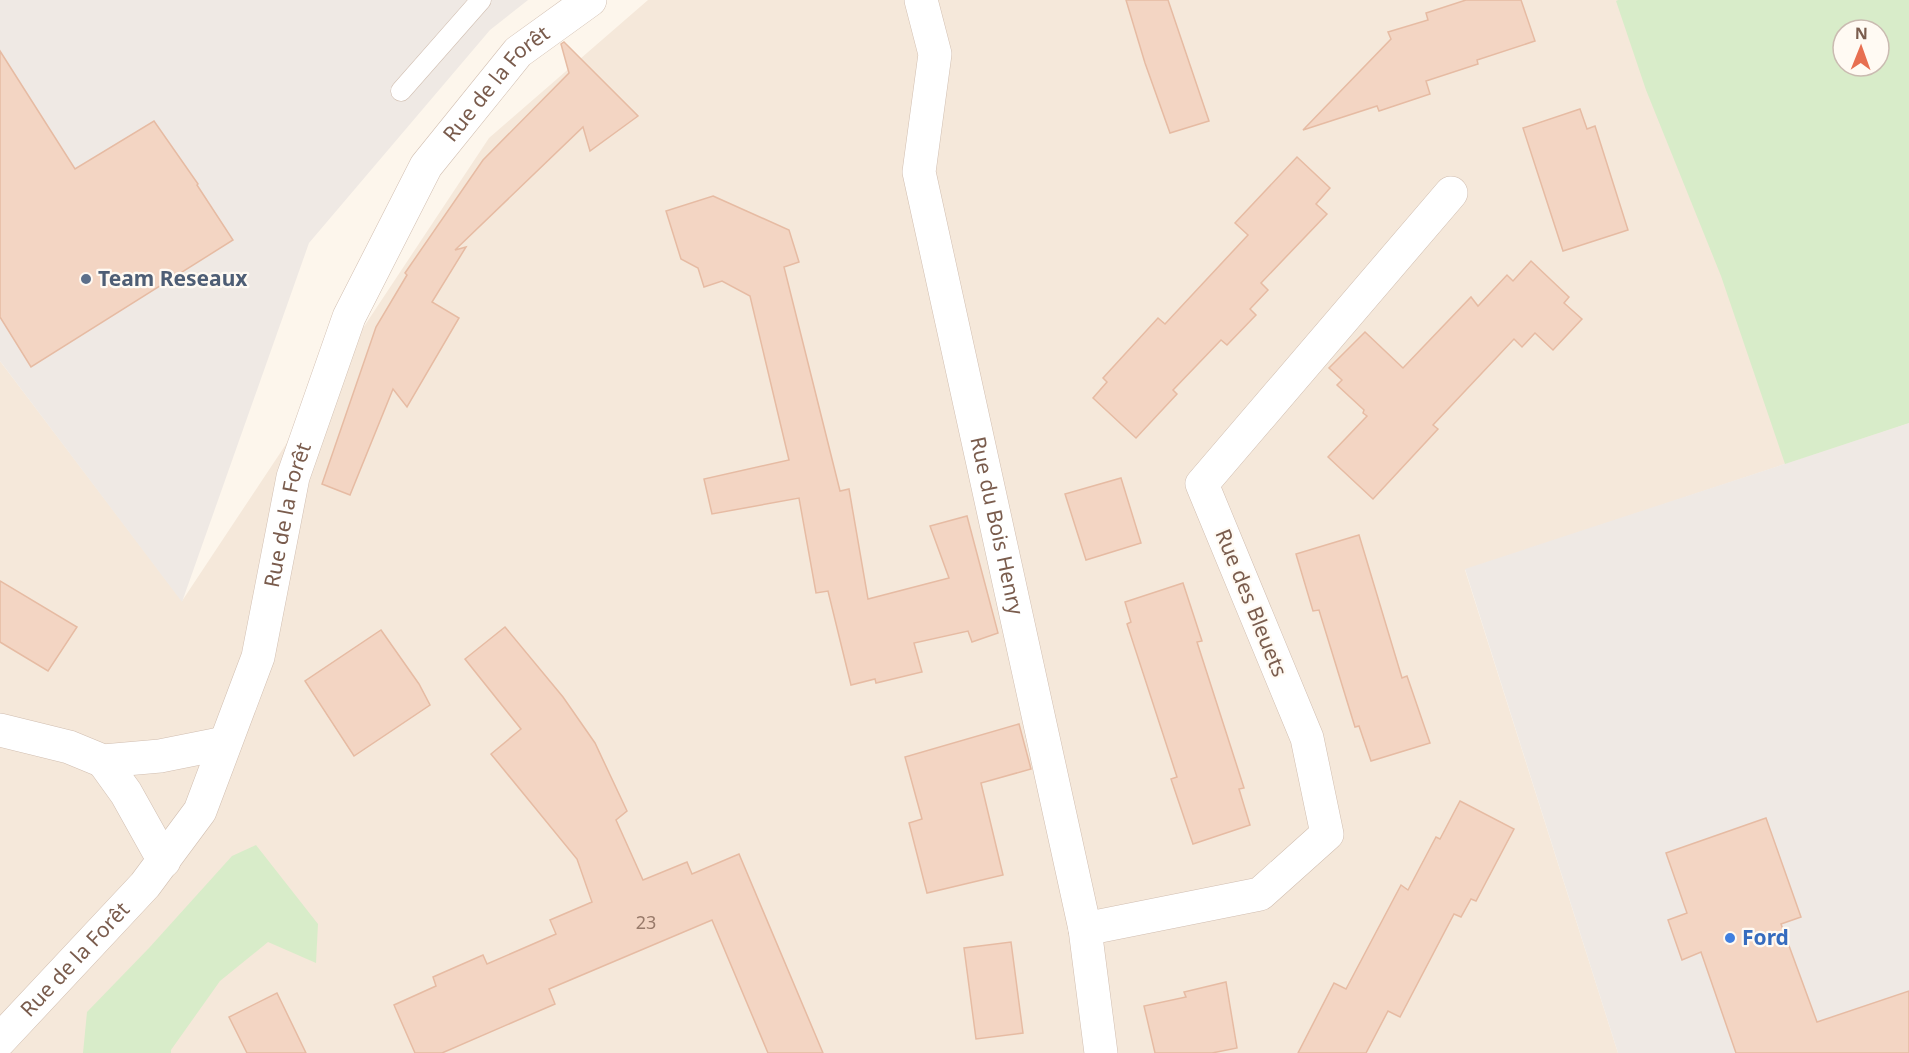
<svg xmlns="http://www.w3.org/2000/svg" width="1909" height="1053" font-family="'Noto Sans',sans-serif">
<rect width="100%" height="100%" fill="#fdf6ec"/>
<path fill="#f5e8da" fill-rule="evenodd" d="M 648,0 L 1909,0 L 1909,423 L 1465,570 L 1618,1053 L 0,1053 L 0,361 L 182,601 L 489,138 ZM 1843,30 L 1879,30 L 1879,66 L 1843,66 Z"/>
<g fill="#efe9e4">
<path d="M 0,0 L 528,0 L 490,30 L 309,243 L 182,602 L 0,361 Z"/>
<path d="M 1909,423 L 1909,1053 L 1618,1053 L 1465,569 Z"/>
</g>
<g fill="#d8ecc9" fill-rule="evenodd">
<path d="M 1618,0 L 1909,0 L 1909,423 L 1785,464 L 1721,276 L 1646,90 L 1616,1 ZM 1843,30 L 1879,30 L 1879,66 L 1843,66 Z"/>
<path d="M 256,845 L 318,924 L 316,963 L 268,942 L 220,981 L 171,1050 L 171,1053 L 83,1053 L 87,1012 L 149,948 L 232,856 Z"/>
</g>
<g fill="#f3d5c3" stroke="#e6bba3" stroke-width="1.5">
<path d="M 1126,0 L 1168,0 L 1209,121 L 1170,133 L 1145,63 Z"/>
<path d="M 1466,0 L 1521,0 L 1535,41 L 1477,60 L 1478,64 L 1426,81 L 1430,94 L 1379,111 L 1377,106 L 1303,130 L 1391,39 L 1388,32 L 1428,20 L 1426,13 Z"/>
<path d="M 564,42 L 638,116 L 590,151 L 583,127 L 455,250 L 466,247 L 432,302 L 459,318 L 407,407 L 393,389 L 350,495 L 322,484 L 376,327 L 407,275 L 405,273 L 483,160 L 569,73 L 561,44 Z"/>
<path d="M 0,51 L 75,169 L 154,121 L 198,184 L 197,185 L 233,240 L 31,367 L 0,317 Z"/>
<path d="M 1580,109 L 1587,129 L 1595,126 L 1628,230 L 1563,251 L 1523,128 Z"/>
<path d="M 1297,157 L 1330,188 L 1316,204 L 1327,214 L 1261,283 L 1268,290 L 1250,309 L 1256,315 L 1227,345 L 1221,340 L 1173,390 L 1177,394 L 1136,438 L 1093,398 L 1107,382 L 1103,378 L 1158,318 L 1165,324 L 1248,235 L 1235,223 Z"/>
<path d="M 713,196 L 789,230 L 799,262 L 784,267 L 840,491 L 849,489 L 868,599 L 949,578 L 930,526 L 967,516 L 998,633 L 972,642 L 968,631 L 914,643 L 922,672 L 876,683 L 875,679 L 851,685 L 828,591 L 816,593 L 799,498 L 712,514 L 704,479 L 789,460 L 750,296 L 722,281 L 704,287 L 698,268 L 681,259 L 666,211 Z"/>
<path d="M 1531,261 L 1569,297 L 1564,303 L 1582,319 L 1553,350 L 1535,333 L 1522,347 L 1514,339 L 1433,425 L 1438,429 L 1373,499 L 1328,457 L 1367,416 L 1363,413 L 1364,410 L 1337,385 L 1342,380 L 1329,368 L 1365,332 L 1403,368 L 1471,297 L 1478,306 L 1507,275 L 1513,281 Z"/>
<path d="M 1121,478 L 1141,543 L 1086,560 L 1065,494 Z"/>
<path d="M 1359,535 L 1402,678 L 1407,676 L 1430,743 L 1371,761 L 1359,726 L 1355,727 L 1319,610 L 1313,611 L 1296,554 Z"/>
<path d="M 0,581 L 77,627 L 48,671 L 0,642 Z"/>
<path d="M 1183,583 L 1202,641 L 1197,642 L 1244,788 L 1239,789 L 1250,825 L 1193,844 L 1171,779 L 1177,777 L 1127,624 L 1131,622 L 1125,602 Z"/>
<path d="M 505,627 L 563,697 L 595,743 L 627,811 L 616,820 L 643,880 L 687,862 L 692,874 L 739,854 L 823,1053 L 768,1053 L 712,920 L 549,989 L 555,1004 L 442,1053 L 415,1053 L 394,1005 L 436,986 L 433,977 L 483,955 L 487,964 L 556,934 L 550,920 L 592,902 L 577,859 L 491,754 L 521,729 L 465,659 Z"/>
<path d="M 381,630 L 419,684 L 430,705 L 354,756 L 305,681 Z"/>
<path d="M 1019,724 L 1031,769 L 981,783 L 1003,875 L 927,893 L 909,823 L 922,819 L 905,757 Z"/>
<path d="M 1460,801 L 1514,829 L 1476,901 L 1471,899 L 1461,917 L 1454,914 L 1400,1017 L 1388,1011 L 1366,1053 L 1298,1053 L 1334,983 L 1346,989 L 1401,885 L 1408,890 L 1436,837 L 1440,839 Z"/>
<path d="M 1766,818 L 1801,917 L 1781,924 L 1817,1022 L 1909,991 L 1909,1053 L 1736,1053 L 1701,952 L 1682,960 L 1668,920 L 1687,913 L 1666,853 Z"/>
<path d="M 1011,942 L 1023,1033 L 976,1039 L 964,948 Z"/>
<path d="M 1226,982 L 1237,1048 L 1212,1053 L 1155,1053 L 1144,1006 L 1186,997 L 1184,992 Z"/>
<path d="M 277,993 L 306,1053 L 247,1053 L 229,1017 Z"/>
</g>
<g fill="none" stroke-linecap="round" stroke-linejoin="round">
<defs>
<path id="lane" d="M 401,91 L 481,0"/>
<g id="street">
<path id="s1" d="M 921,0 L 935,54 L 919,172 L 1085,929 L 1101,1053"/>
<path d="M 0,730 L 69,747 L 103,761 L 160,756 L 225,743"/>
<path d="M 103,761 L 126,793 L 164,861"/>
<path d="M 1085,929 L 1260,894 L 1327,834 L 1307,738 L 1202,484 L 1451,193"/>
<path id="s2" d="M 0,1040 L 145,885 L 200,811 L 258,657 L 293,477 L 349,317 L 426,166 L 518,52 L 590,0"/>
</g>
</defs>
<use href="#lane" stroke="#d1beb0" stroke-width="21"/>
<use href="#street" stroke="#d1beb0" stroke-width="34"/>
<use href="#lane" stroke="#fff" stroke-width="20"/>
<use href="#street" stroke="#fff" stroke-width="33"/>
</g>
<circle fill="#5c6f8a" stroke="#fffaf3" stroke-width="2" cx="86" cy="279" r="6"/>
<circle fill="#3f7fe0" stroke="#fffaf3" stroke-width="2" cx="1730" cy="938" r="6"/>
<g text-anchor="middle" stroke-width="4.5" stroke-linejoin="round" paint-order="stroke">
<g font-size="18" fill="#987a6a">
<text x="646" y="929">23</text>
</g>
<g font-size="21" fill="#7a5c4d" stroke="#fffaf3">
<text dy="7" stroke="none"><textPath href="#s2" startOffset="1100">Rue de la Forêt</textPath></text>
<text dy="7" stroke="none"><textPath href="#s2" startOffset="614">Rue de la Forêt</textPath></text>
<text dy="7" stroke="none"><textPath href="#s1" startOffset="537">Rue du Bois Henry</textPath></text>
<text transform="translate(1251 603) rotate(68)" y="7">Rue des Bleuets</text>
<text dy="7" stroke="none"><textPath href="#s2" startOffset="110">Rue de la Forêt</textPath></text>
</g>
<g font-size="21" font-weight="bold" fill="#4e5e75" stroke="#fffaf3" text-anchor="start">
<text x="98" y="286">Team Reseaux</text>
</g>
<g font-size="21" font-weight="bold" fill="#366cbe" stroke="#fffaf3" text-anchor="start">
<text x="1742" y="945">Ford</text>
</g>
</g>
<g transform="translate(1861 48) rotate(1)"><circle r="28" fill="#fffaf3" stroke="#cabbb1" stroke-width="1.5"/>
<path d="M0-4.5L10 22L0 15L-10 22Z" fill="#e76f51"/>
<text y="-9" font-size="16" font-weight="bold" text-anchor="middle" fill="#7a5c4d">N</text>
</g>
</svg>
